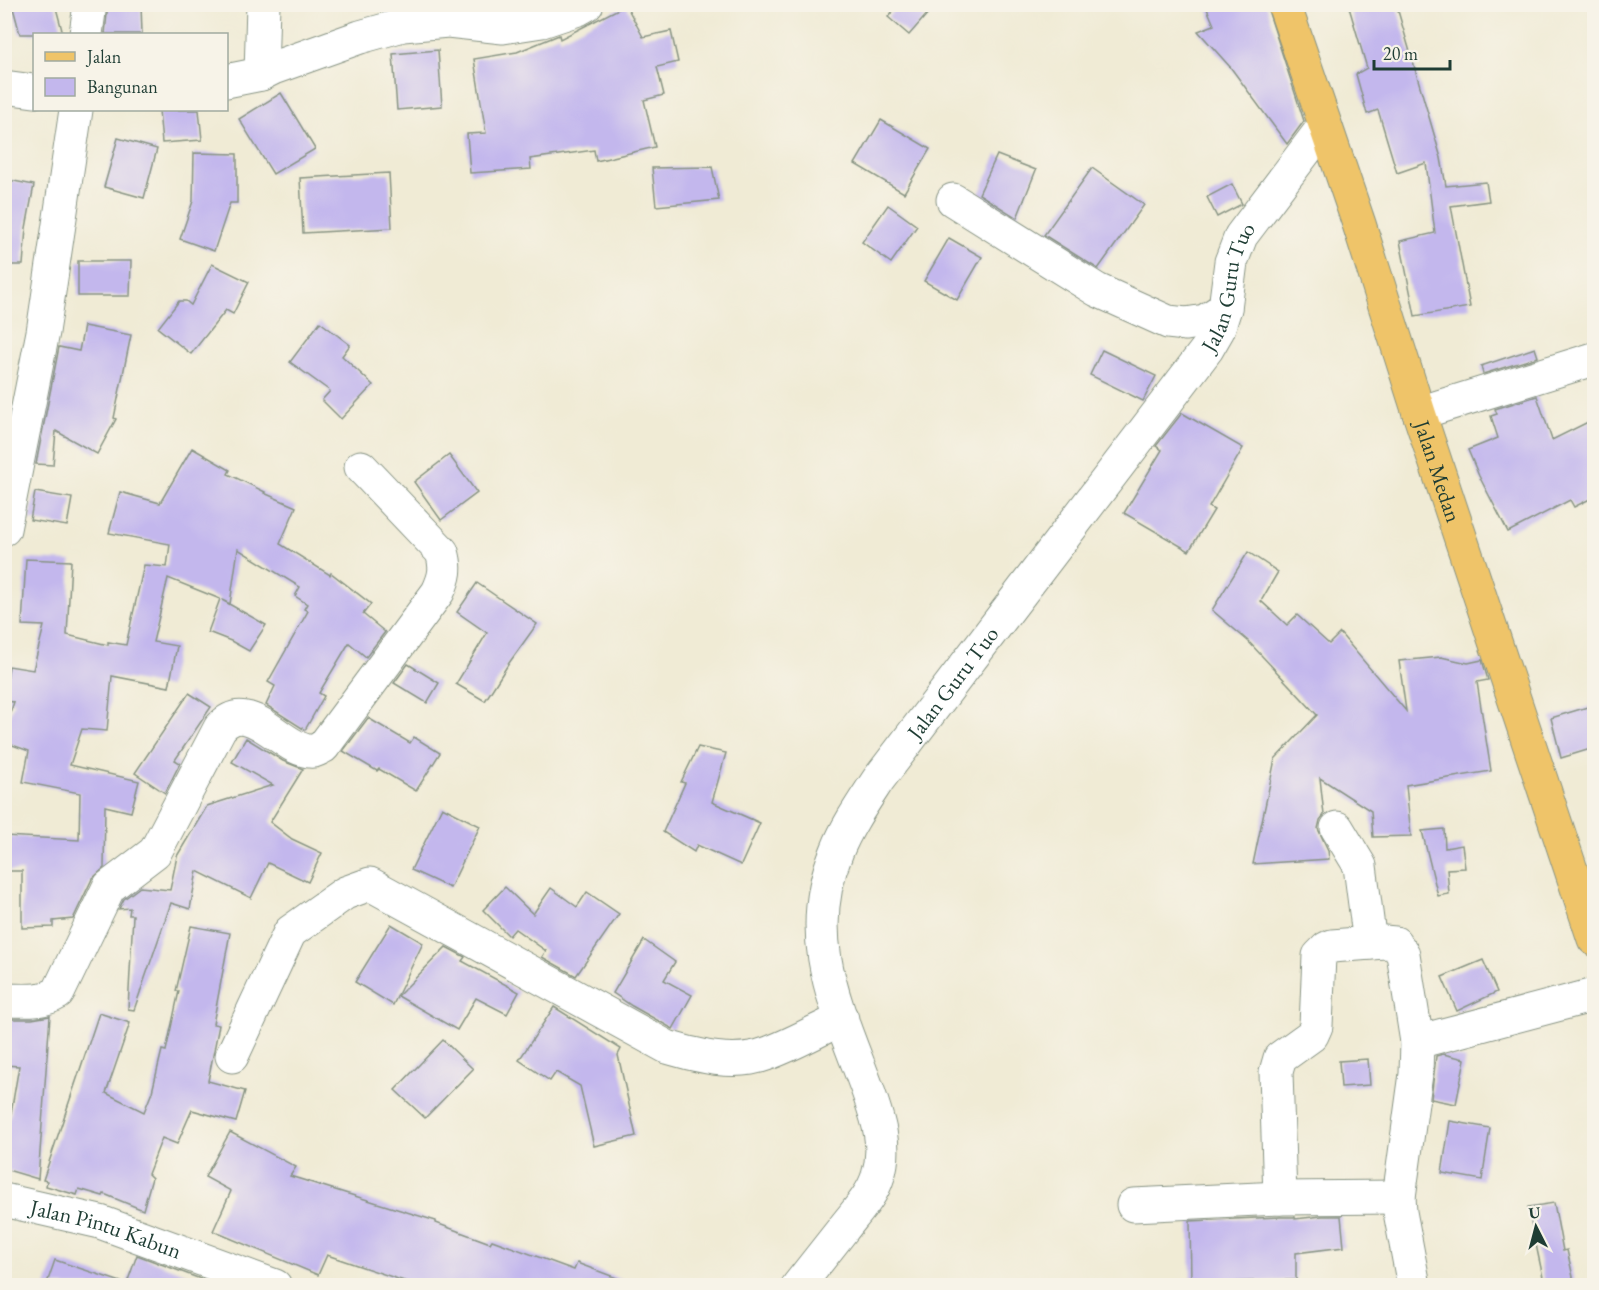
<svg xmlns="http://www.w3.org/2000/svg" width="1599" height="1290" font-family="'EB Garamond',serif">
<rect width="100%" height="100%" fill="#f7f3e8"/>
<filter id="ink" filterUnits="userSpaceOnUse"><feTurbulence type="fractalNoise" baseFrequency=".0167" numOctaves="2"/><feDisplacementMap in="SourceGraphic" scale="12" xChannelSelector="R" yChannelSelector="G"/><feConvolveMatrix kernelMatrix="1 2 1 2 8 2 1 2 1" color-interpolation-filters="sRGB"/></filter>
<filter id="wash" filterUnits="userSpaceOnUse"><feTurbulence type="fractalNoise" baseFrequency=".008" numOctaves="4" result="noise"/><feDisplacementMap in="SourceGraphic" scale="24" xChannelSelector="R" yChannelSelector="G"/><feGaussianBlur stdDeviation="1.35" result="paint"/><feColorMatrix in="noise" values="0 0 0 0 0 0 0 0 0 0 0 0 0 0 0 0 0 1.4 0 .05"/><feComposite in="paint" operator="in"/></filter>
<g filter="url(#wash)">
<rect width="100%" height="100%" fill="#f0ebd5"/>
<g id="blocks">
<g fill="#c3b7ed">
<path d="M 12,4 L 55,4 L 63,34 L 20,34 Z"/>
<path d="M 108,4 L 141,4 L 142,34 L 105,34 Z"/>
<path d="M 899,4 L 936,4 L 909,35 L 888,17 Z"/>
<path d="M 1205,4 L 1266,4 L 1304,121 L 1287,144 L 1231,68 L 1198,31 L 1214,25 Z"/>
<path d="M 1348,4 L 1396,4 L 1441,158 L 1446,186 L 1486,182 L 1489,201 L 1451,206 L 1470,307 L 1415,316 L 1400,241 L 1435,233 L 1426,163 L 1397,173 L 1378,110 L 1367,114 L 1356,74 L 1367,68 Z"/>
<path d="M 626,5 L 643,37 L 671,31 L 678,62 L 657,67 L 664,95 L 644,100 L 655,147 L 596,161 L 594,150 L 530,159 L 531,169 L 470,173 L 467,134 L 486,133 L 474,59 L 517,52 L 559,35 L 560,39 Z"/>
<path d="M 438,50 L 442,106 L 397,110 L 393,54 Z"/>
<path d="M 281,93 L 315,149 L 273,174 L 239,119 Z"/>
<path d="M 159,110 L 199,110 L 202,140 L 162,143 Z"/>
<path d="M 881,120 L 930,149 L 904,193 L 855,164 Z"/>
<path d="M 118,138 L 157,149 L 144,198 L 104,187 Z"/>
<path d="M 194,153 L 237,154 L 237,203 L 230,203 L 214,251 L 180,239 L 193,201 Z"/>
<path d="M 997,155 L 1036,170 L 1017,218 L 979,194 Z"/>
<path d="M 712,167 L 719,200 L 656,206 L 652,168 Z"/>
<path d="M 1092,168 L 1144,205 L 1098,269 L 1044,235 Z"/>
<path d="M 389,173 L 392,228 L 303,233 L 300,178 Z"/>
<path d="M 4,179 L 34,185 L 26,228 L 23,265 L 4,265 Z"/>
<path d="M 1232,184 L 1242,204 L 1217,217 L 1207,197 Z"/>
<path d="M 888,205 L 917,226 L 891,263 L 862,242 Z"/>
<path d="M 949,238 L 982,257 L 957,300 L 924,281 Z"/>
<path d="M 78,261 L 131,261 L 130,296 L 78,296 Z"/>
<path d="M 212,264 L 249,282 L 233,314 L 226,310 L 191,354 L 158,328 L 179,301 L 186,301 L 191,305 Z"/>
<path d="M 320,322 L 350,345 L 342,356 L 373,385 L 341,419 L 322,400 L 330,391 L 290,362 Z"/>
<path d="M 84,326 L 131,335 L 114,418 L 116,419 L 97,454 L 56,431 L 53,465 L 36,464 L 59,347 L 79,351 Z"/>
<path d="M 1535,348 L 1538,357 L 1483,374 L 1481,366 Z"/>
<path d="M 1102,350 L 1156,376 L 1143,401 L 1090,375 Z"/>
<path d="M 1537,396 L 1552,440 L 1594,419 L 1594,497 L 1574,507 L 1570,500 L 1508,532 L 1479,476 L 1468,450 L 1498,438 L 1491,416 L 1497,414 L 1495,409 Z"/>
<path d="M 1182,413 L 1243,448 L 1209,507 L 1214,510 L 1189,551 L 1124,513 L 1162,450 L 1156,446 Z"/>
<path d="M 192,448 L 230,470 L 228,474 L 265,492 L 264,493 L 296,507 L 280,544 L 330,575 L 331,573 L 371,604 L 363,614 L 385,632 L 366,657 L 349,643 L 319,693 L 324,696 L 305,730 L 266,705 L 275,686 L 268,682 L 308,611 L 304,609 L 307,604 L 295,596 L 300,587 L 238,549 L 230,604 L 222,600 L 266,625 L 249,651 L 231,641 L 208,632 L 220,599 L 168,578 L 153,642 L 177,646 L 169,687 L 112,676 L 107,731 L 82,729 L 70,765 L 139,781 L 131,812 L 105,806 L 104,868 L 92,879 L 73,919 L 53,921 L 53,927 L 22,928 L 22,871 L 4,871 L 4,836 L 79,840 L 80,793 L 23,782 L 29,751 L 4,742 L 4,731 L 14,702 L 4,701 L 9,666 L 33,670 L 44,626 L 22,625 L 26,559 L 71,561 L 67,635 L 108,645 L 108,642 L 126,645 L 144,565 L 167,567 L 170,544 L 109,533 L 120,492 L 160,503 Z"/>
<path d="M 449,455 L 477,493 L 441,520 L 414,482 Z"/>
<path d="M 35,492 L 72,498 L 67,526 L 30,520 Z"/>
<path d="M 1248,552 L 1278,572 L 1261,601 L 1287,625 L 1297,615 L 1329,644 L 1340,633 L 1406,711 L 1399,661 L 1441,657 L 1468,663 L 1482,660 L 1488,680 L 1477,682 L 1491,771 L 1406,785 L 1411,836 L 1373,837 L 1371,811 L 1320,778 L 1324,815 L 1320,820 L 1318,829 L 1328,850 L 1329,859 L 1253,864 L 1275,759 L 1317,715 L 1248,641 L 1212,610 Z"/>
<path d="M 477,583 L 537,624 L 509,663 L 485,701 L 456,684 L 487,633 L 457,612 Z"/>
<path d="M 408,664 L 439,683 L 427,703 L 394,683 Z"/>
<path d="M 189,693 L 211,707 L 175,760 L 180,763 L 165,793 L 135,773 Z"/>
<path d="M 1594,705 L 1594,748 L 1561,758 L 1551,718 Z"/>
<path d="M 368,718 L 410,743 L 414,737 L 440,753 L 416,791 L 379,769 L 377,771 L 343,751 Z"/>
<path d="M 246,738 L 283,761 L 303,769 L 270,822 L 292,839 L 322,853 L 308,882 L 268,863 L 251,898 L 197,871 L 190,909 L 171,903 L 134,1010 L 128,1009 L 133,915 L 129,915 L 130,908 L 119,909 L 124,899 L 140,887 L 170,890 L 177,856 L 207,806 L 273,785 L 232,762 Z"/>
<path d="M 698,747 L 726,753 L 712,802 L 760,823 L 741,865 L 697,845 L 694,852 L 663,832 L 685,783 L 681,782 Z"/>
<path d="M 442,807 L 480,826 L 450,888 L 411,870 Z"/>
<path d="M 1444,829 L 1445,848 L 1462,845 L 1465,868 L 1447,869 L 1449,894 L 1438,896 L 1422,831 Z"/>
<path d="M 505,887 L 533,914 L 551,888 L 577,907 L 587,892 L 619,914 L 576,976 L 542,957 L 546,951 L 515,929 L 509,936 L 483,910 Z"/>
<path d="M 391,924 L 423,943 L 393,1005 L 355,982 Z"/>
<path d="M 191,926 L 230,933 L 213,1024 L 219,1025 L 208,1081 L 245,1091 L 236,1122 L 192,1110 L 177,1144 L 162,1138 L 148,1174 L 152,1178 L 143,1210 L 104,1194 L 103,1196 L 79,1189 L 77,1195 L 46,1186 L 47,1181 L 43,1180 L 99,1013 L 130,1023 L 106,1093 L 144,1112 L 152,1092 L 162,1050 L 166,1051 L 179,991 L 176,991 Z"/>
<path d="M 644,940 L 675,962 L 664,980 L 692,995 L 673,1029 L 632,1006 L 613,993 Z"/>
<path d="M 446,947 L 465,957 L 462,961 L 519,992 L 507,1014 L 476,998 L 457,1030 L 398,996 Z"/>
<path d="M 1483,960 L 1497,992 L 1457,1011 L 1442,977 Z"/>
<path d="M 554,1007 L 621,1049 L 618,1055 L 636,1136 L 594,1146 L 580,1086 L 556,1072 L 550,1081 L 519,1060 Z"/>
<path d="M 50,1016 L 38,1179 L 4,1169 L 4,1135 L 11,1113 L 19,1066 L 4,1065 L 4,1019 L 32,1019 Z"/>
<path d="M 443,1040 L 473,1069 L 425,1118 L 395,1090 Z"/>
<path d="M 1443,1054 L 1465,1059 L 1456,1104 L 1431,1099 L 1436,1056 Z"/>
<path d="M 1368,1059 L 1370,1085 L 1341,1087 L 1339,1061 Z"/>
<path d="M 1450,1121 L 1490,1128 L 1482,1180 L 1442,1173 Z"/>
<path d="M 230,1132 L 296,1167 L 290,1176 L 436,1221 L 436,1223 L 490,1243 L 492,1240 L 574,1270 L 577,1263 L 630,1283 L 630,1286 L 419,1286 L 327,1255 L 318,1275 L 213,1231 L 231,1191 L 205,1177 Z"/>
<path d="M 1554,1203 L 1563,1251 L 1567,1250 L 1575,1286 L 1551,1286 L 1550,1281 L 1544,1282 L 1528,1207 Z"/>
<path d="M 1322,1216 L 1341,1216 L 1344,1247 L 1296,1253 L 1296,1280 L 1191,1283 L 1190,1221 L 1281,1217 L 1295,1217 L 1295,1219 Z"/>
<path d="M 137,1255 L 219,1286 L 126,1286 Z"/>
<path d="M 55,1260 L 121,1282 L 120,1286 L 46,1286 Z"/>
</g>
</g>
</g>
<g filter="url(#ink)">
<use href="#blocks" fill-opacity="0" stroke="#889484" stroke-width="1.5"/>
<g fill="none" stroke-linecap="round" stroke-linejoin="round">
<defs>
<g id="minor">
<path d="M 86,34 L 90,4"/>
<path d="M 261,74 L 263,4"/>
<path d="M 226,81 L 261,74 L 273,68 L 360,37 L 403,25 L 448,21 L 503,27 L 542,21 L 578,9 L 587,4"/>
<path d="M 4,87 L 34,91"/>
<path d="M 953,200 L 1097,290 L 1168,322 L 1186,324 L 1205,321 L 1225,308"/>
<path d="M 1419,413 L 1594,359"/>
<path d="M 4,529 L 43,332 L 76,110"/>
<path d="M 1337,828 L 1360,866 L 1370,943"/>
<path d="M 4,1000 C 23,1000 41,1003 58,993 L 109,887 L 155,852 L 220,728 C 250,693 285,755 314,751 C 318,750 320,748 323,747 L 438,592 C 445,577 447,568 442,552 L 361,467"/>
<path d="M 1417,1042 L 1594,995"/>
<path d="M 232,1056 L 290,932 L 345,893 L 370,884 L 667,1047 C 698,1056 734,1066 766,1054 C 792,1045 817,1030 842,1019"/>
<path d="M 1280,1198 L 1276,1072 L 1280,1058 L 1312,1035 L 1316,1026 L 1319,956 L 1327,948 L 1332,946 L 1384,942 L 1395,943 L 1403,954 L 1417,1042 L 1416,1074 L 1399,1197 L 1400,1212 L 1414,1286"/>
<path id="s1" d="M 4,1200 L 100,1222 L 275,1286"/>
<path d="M 1133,1205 L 1280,1198 L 1399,1197"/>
<path id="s2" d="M 798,1286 C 813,1267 828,1248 843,1229 C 856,1212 872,1196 878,1176 C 888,1145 877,1117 867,1088 C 837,1007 801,937 837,851 C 847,826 863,803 878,780 L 1207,349 L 1218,330 L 1225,308 L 1231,262 L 1241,236 L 1325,125"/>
</g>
<g id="major">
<path id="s3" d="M 1284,4 L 1359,224 L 1419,413 L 1594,939"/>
</g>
</defs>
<use href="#minor" stroke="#889484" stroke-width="35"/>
<use href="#major" stroke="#889484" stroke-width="35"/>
<use href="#minor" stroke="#fff" stroke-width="33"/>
<use href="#major" stroke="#efc469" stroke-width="33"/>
</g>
</g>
<g text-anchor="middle" stroke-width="6" stroke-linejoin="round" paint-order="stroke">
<g font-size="22" fill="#1f3d34" stroke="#f7f3e8">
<text dy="8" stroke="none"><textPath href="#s2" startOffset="1164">Jalan Guru Tuo</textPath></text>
<text dy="8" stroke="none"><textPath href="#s3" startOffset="492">Jalan Medan</textPath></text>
<text dy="8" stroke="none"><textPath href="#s2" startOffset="678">Jalan Guru Tuo</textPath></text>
<text dy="8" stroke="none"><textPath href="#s1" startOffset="106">Jalan Pintu Kabun</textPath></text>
</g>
</g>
<rect width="1599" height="1290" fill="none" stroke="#f7f3e8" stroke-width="24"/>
<rect x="33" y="33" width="195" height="78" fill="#f7f3e8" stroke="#a1aaa0" stroke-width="1.5"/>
<rect x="45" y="52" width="30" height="9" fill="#efc469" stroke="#a1aaa0" stroke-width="1.5"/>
<text x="87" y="63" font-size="18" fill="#1f3d34">Jalan</text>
<rect x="45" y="78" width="30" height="18" fill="#c3b7ed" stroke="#a1aaa0" stroke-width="1.5"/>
<text x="87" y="93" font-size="18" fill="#1f3d34">Bangunan</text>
<g transform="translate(1536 1227) rotate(354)" stroke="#f7f3e8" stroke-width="4.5" paint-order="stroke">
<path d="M0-4.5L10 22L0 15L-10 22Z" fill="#1f3d34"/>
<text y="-9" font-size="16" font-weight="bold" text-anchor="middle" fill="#1f3d34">U</text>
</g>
<path d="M1374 60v9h76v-9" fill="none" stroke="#1f3d34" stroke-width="3"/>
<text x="1383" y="60" font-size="18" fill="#1f3d34" stroke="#f7f3e8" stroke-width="4.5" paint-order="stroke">20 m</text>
</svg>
